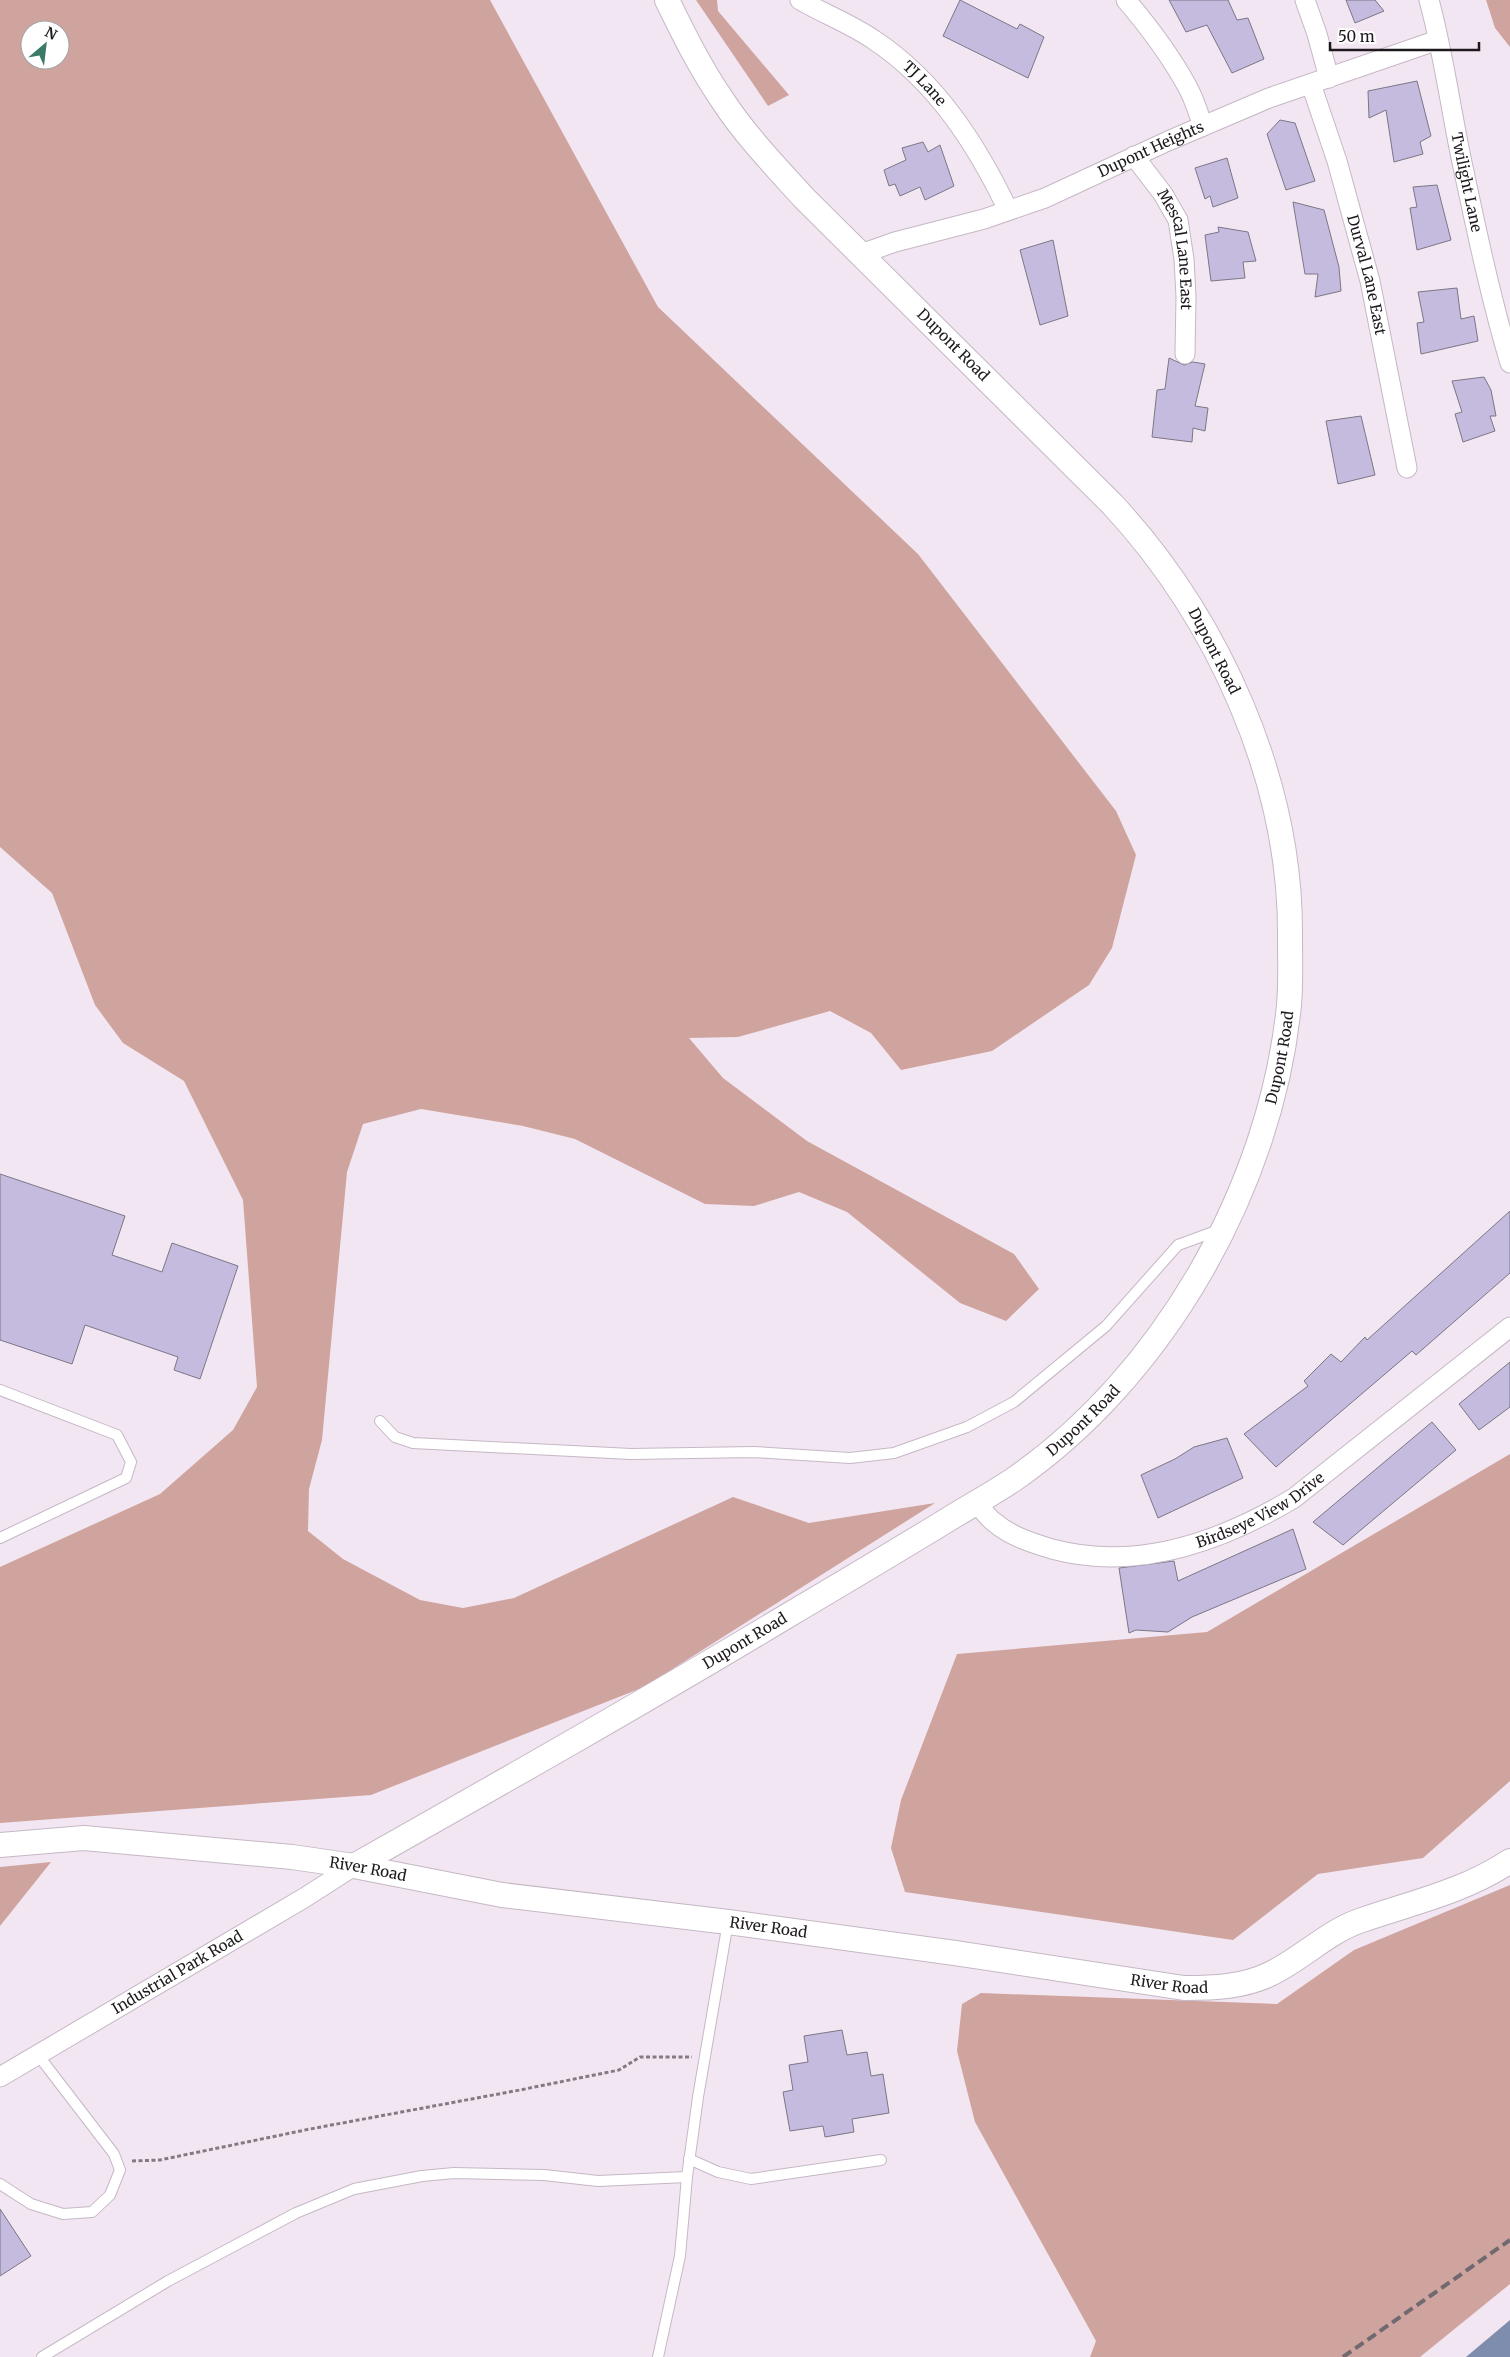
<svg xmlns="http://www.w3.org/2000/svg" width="1510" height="2357" font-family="Merriweather,serif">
<rect width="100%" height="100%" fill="#f3e6f3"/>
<g fill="#cfa49e" fill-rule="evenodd">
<path d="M 0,0 L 490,0 L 658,307 L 918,554 L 1116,811 L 1136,855 L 1112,948 L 1089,985 L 992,1051 L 901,1070 L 871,1033 L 830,1011 L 738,1037 L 689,1038 L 723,1078 L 807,1141 L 1014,1254 L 1039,1289 L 1006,1321 L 960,1303 L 847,1212 L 799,1192 L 754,1206 L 705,1204 L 575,1139 L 523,1126 L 421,1109 L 363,1124 L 347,1172 L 322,1440 L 309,1489 L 308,1531 L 343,1559 L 420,1600 L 463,1608 L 514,1598 L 733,1497 L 809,1523 L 935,1503 L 644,1687 L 371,1795 L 0,1823 L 0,1567 L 160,1494 L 233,1430 L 257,1387 L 243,1200 L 184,1081 L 123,1043 L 95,1005 L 52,893 L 0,847 ZM 30,30 L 60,30 L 60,60 L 30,60 Z"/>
<path d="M 696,0 L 717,0 L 718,11 L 789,95 L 768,106 Z"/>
<path d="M 1486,0 L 1510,0 L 1510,47 L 1495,28 Z"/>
<path d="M 1510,1454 L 1510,1781 L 1423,1858 L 1318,1874 L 1233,1940 L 905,1892 L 891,1848 L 901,1800 L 957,1654 L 1207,1632 Z"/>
<path d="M 51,1862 L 0,1926 L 0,1867 Z"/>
<path d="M 1510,1885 L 1510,2284 L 1420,2357 L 1090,2357 L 1096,2341 L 975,2122 L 957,2051 L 962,2004 L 981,1993 L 1277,2004 L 1354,1950 Z"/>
</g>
<path fill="#7e8dad" d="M 1510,2320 L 1510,2357 L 1466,2357 Z"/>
<g fill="#c4bbdf" stroke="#7a7786">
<path d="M 960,0 L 1017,29 L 1020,24 L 1044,37 L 1028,78 L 943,36 Z"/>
<path d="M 1169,0 L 1228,0 L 1237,20 L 1248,18 L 1264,59 L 1232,73 L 1207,25 L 1186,32 Z"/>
<path d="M 1346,0 L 1375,0 L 1384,11 L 1355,23 Z"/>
<path d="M 1417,81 L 1431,136 L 1420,142 L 1423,154 L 1394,162 L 1386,110 L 1369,118 L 1368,91 Z"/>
<path d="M 1280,120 L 1295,123 L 1315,181 L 1286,190 L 1267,134 Z"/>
<path d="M 923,142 L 928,152 L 940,145 L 954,186 L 925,200 L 920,187 L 900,196 L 895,184 L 889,186 L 884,170 L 906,160 L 902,148 Z"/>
<path d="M 1227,158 L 1238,198 L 1213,207 L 1210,196 L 1205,199 L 1195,168 Z"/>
<path d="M 1437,185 L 1451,240 L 1417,250 L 1410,208 L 1417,207 L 1413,187 Z"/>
<path d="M 1293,202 L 1324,210 L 1339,267 L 1341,291 L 1315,297 L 1318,274 L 1305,274 Z"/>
<path d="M 1218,227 L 1248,232 L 1256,261 L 1243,262 L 1245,278 L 1211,281 L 1205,235 L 1219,232 Z"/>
<path d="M 1053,240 L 1068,316 L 1040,325 L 1020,250 Z"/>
<path d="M 1457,288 L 1461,319 L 1474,316 L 1478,341 L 1421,354 L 1417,323 L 1424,322 L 1418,292 Z"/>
<path d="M 1169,358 L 1184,365 L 1193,362 L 1205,364 L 1195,406 L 1208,408 L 1205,431 L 1193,428 L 1192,442 L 1152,437 L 1157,390 L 1165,389 Z"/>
<path d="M 1484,377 L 1491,390 L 1496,416 L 1490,416 L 1495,431 L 1463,442 L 1455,414 L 1462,412 L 1452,381 Z"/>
<path d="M 1361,416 L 1375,475 L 1338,484 L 1326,421 Z"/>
<path d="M 0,1174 L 125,1216 L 112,1255 L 162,1272 L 172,1243 L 238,1266 L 200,1379 L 174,1370 L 178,1357 L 85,1325 L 72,1364 L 0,1340 Z"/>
<path d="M 1510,1211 L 1510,1273 L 1416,1355 L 1412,1351 L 1276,1467 L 1244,1434 L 1308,1386 L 1304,1381 L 1331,1354 L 1341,1362 L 1365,1337 L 1367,1340 Z"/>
<path d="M 1510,1362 L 1510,1407 L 1479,1430 L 1459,1404 Z"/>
<path d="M 1432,1422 L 1456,1450 L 1343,1545 L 1313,1522 Z"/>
<path d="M 1227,1438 L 1243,1478 L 1158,1518 L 1141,1475 L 1175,1459 L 1194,1447 Z"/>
<path d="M 1293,1529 L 1306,1569 L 1192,1617 L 1168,1632 L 1136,1630 L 1129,1633 L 1119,1568 L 1174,1561 L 1178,1581 Z"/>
<path d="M 842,2030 L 847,2055 L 867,2052 L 871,2076 L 883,2074 L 889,2113 L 852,2119 L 854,2132 L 825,2137 L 823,2126 L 790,2131 L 783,2092 L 793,2090 L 789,2065 L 808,2062 L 804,2036 Z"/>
<path d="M 0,2209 L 31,2256 L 0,2276 Z"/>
</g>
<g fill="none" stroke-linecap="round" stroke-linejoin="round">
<defs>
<g id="service">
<path d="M 0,1390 L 117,1435 L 131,1462 L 126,1478 L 0,1538"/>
<path d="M 380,1421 L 395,1437 L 413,1443 L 631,1454 L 754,1452 L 850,1458 L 894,1453 L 967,1427 L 1014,1402 L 1106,1326 L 1178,1245 L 1219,1230"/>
<path d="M 689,2159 L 718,2172 L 751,2179 L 881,2160"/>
<path d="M 0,2184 L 31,2204 L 63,2214 L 92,2212 L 110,2195 L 120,2170 L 114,2154 L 38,2055"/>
<path d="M 42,2357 L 168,2281 L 296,2213 L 354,2189 L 422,2176 L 454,2173 L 544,2175 L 598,2181 L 687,2177"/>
<path d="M 658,2357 L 680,2256 L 687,2177 L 698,2097 L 728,1922"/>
</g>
<g id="minor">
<path id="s1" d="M 800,0 C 824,14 851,24 874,40 C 936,81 977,145 1008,210"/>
<path d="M 1126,0 C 1149,27 1170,55 1187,86 C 1194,98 1198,112 1203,126"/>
<path d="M 1305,0 L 1317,34 L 1329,78"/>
<path id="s2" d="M 1429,0 C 1444,55 1451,112 1463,167 C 1477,233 1491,299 1510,363"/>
<path id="s3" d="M 1311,84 L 1337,161 L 1370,281 L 1407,468"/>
<path id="s4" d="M 1134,156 L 1163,194 L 1178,220 L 1184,259 L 1186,297 L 1185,354"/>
<path id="s5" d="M 861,254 L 895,242 L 984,219 L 1045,198 L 1168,141 L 1269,98 L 1438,40"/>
<path id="s6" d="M 976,1502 C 982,1509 987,1517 994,1522 C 1010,1536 1032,1543 1052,1549 C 1137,1572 1221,1542 1294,1498 L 1510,1327"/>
<path id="s7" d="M 0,2077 L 304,1898 L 354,1866"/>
</g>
<g id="tertiary">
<path id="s8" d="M 0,1845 L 84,1838 L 292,1857 L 354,1866 L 502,1895 L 728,1922 L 955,1953 L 1184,1988 C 1214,1988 1243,1987 1270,1974 C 1302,1959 1328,1931 1362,1920 C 1414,1902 1463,1892 1510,1861"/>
<path id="s9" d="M 354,1866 C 499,1784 644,1702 787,1616 C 841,1584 895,1552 949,1519 C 970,1506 992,1494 1013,1480 C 1164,1376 1271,1186 1289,1005 C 1291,983 1290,960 1290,939 C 1292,781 1218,618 1112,504 L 804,198 C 776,167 746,136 723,101 C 701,69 684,35 667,0"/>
</g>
</defs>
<use href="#service" stroke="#c5b8c5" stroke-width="12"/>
<use href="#minor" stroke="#c5b8c5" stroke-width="21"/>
<use href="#tertiary" stroke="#c5b8c5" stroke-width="26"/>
<path stroke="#837b83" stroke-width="3" stroke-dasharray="4 2.5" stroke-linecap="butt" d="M 132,2161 L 160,2160 L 310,2129 L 520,2090 L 619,2070 L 640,2057 L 692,2057"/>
<use href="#service" stroke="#fff" stroke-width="10"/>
<use href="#minor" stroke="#fff" stroke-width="19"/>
<use href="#tertiary" stroke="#fff" stroke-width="24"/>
<path stroke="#706970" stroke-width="4" stroke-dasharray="10 5" stroke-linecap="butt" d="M 1343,2357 L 1510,2240"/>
</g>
<g text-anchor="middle" stroke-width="5" stroke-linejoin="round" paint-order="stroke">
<g font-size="15" fill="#1d191d" stroke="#fff">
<text dy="5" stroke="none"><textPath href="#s1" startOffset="151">TJ Lane</textPath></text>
<text dy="5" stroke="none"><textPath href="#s5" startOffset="309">Dupont Heights</textPath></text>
<text dy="5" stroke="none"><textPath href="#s2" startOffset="186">Twilight Lane</textPath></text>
<text dy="5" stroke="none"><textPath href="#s4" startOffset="106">Mescal Lane East</textPath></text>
<text dy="5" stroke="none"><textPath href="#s3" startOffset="199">Durval Lane East</textPath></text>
<text transform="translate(953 345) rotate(45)" y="5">Dupont Road</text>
<text transform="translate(1214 651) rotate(63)" y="5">Dupont Road</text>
<text dy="5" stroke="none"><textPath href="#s9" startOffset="1276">Dupont Road</textPath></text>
<text dy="5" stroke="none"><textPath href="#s9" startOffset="856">Dupont Road</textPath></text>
<text dy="5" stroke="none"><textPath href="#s6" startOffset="310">Birdseye View Drive</textPath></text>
<text dy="5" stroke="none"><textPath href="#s9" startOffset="451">Dupont Road</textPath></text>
<text dy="5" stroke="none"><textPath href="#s8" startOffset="370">River Road</textPath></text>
<text dy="5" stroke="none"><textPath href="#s8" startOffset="775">River Road</textPath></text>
<text dy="5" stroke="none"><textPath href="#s7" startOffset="206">Industrial Park Road</textPath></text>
<text dy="5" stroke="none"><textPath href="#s8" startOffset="1180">River Road</textPath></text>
</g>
</g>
<g transform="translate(45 45) rotate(28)"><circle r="24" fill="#ffffff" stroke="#a5a3a5"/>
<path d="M0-4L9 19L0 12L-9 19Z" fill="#3b7a68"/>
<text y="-8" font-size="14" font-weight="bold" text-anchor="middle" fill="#1d191d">N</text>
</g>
<path d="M1330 42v8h149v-8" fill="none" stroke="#1d191d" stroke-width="2.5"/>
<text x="1338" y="42" font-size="15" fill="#1d191d" stroke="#ffffff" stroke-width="4" paint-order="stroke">50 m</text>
</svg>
